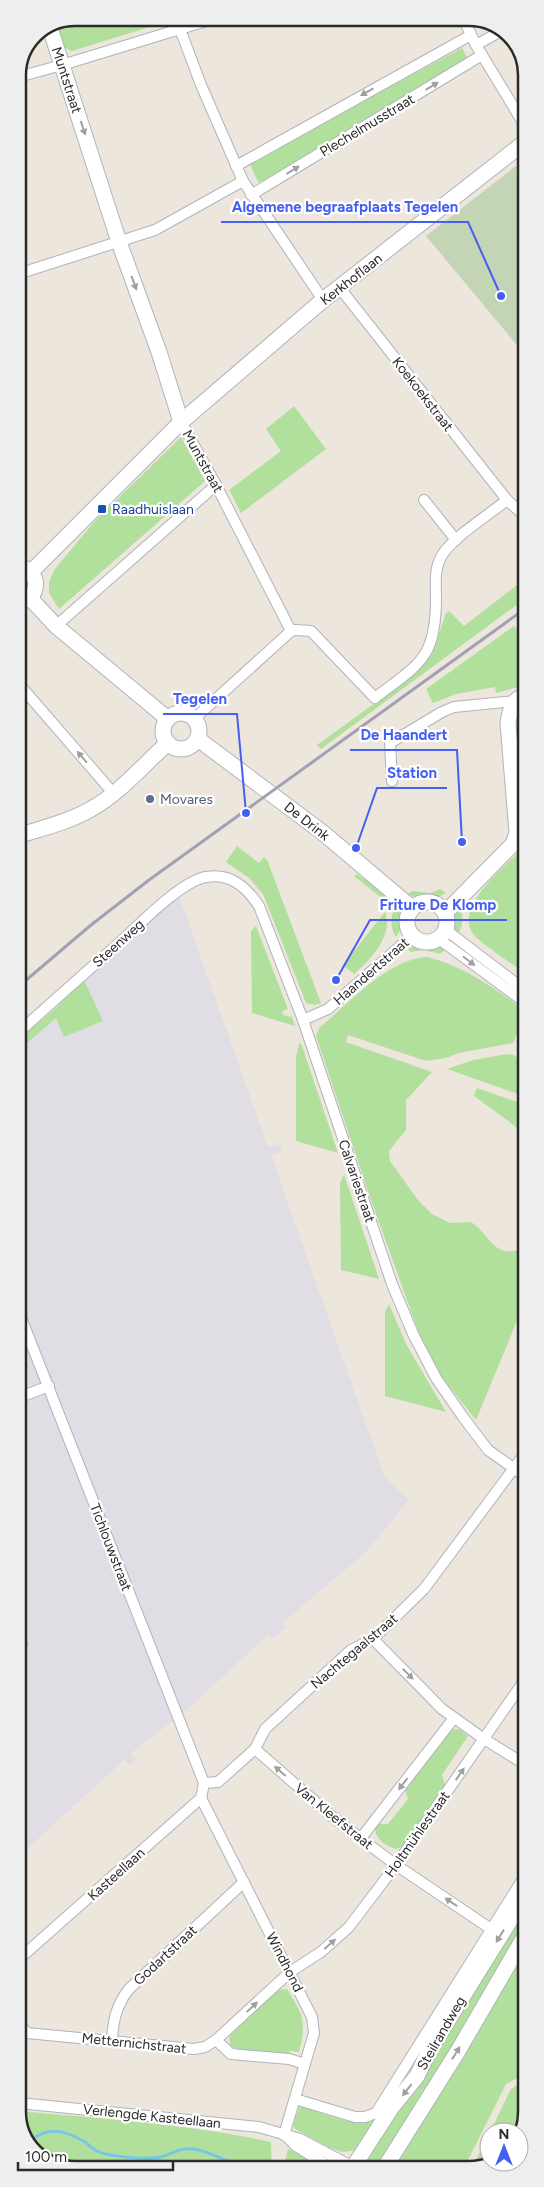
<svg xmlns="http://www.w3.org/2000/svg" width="544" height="2187" font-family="Figtree,sans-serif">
<rect width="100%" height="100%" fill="#ece6dd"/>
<path fill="#e0dde5" d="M 179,896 L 268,1147 L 279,1144 L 282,1151 L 271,1155 L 385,1478 L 409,1500 L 365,1553 L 282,1623 L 286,1627 L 272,1639 L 268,1635 L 183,1713 L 131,1753 L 136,1759 L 130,1765 L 124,1760 L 27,1849 L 18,1854 L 18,1041 Z"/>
<g fill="#b1e09c">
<path d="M 75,18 L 103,18 L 105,24 L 120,20 L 119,18 L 171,18 L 172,20 L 72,51 L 65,48 L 57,25 Z"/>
<path d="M 462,48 L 468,59 L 263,181 L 258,182 L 250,164 L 252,161 Z"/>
<path d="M 294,406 L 326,449 L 241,513 L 229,490 L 281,451 L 266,429 Z"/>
<path d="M 181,437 L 205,481 L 59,609 L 49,593 L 49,582 L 55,569 L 94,522 Z"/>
<path d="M 526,578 L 526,598 L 321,749 L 317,745 L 415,674 L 432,655 L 446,613 L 449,611 L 464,626 Z"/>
<path d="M 514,626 L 526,640 L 526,663 L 518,687 L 496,693 L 495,687 L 456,694 L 433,703 L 426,689 Z"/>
<path d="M 237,846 L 259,863 L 264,857 L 268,862 L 321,1003 L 315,1005 L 306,1003 L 263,894 L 249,878 L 226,862 Z"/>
<path d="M 521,853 L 526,855 L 526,974 C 515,966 479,942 473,934 C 455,907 500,871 517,854 Z"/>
<path d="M 356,874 L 371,883 L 389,900 L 388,903 L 354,876 Z"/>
<path d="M 440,889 L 446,893 C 436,900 418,899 407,894 L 413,891 L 430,893 Z"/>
<path d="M 458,906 C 465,914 463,927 457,935 C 448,925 451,917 458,906 Z"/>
<path d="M 396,907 C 404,916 403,927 396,937 C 390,929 390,914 396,907 Z"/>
<path d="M 385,912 C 394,935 370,960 354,974 L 343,965 Z"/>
<path d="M 256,926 L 288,1009 L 282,1011 L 283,1015 L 292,1017 L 295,1026 L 252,1013 L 251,931 Z"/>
<path d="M 418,945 L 441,945 L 447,948 L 440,954 L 424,950 L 411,952 L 407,949 Z"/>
<path d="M 427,957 C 464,966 494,988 524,1010 L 521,1024 L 513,1043 L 459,1053 L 446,1058 L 426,1061 L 348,1035 L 346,1042 L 432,1072 L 406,1100 L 406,1130 L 389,1151 L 390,1161 L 418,1200 L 432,1214 L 450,1223 L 471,1222 C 491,1235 494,1262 526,1247 L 526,1299 L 476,1420 L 442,1377 L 430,1356 L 417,1328 L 371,1200 L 316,1036 L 319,1028 C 349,1004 387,959 427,957 Z"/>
<path d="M 84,980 L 103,1021 L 64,1037 L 56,1018 L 18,1051 L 18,1040 L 55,1009 Z"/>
<path d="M 301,1043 L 338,1153 L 296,1141 L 296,1057 L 299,1044 Z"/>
<path d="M 507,1054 L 513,1055 L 526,1063 L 526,1097 L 447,1069 L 473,1060 Z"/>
<path d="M 477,1088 L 526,1105 L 526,1164 L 522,1134 L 515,1126 L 474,1096 Z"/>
<path d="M 344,1174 L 379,1279 L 341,1270 L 340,1184 Z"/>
<path d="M 389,1304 L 406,1344 L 446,1412 L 385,1396 L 385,1312 Z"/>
<path d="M 18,1615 L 29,1646 L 18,1649 Z"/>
<path d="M 455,1729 L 460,1730 L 468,1736 L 442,1775 L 445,1785 L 403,1845 L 397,1849 C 387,1847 375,1839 375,1828 L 378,1824 L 388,1824 L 408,1799 L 405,1790 L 451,1731 Z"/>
<path d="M 526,1905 L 526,1929 L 380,2163 L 368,2168 L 360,2163 Z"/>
<path d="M 526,1942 L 526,2068 L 523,2075 L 506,2084 L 464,2168 L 389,2169 Z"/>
<path d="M 287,1989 C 303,2014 307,2022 299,2052 L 290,2051 L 288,2055 L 242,2051 L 231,2046 L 229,2038 L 232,2033 L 278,1990 Z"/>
<path d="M 526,2080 L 526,2112 L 519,2132 L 490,2132 L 511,2089 Z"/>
<path d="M 300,2105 C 326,2114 352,2128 378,2120 L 359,2150 L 343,2152 L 330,2148 L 295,2129 L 293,2125 Z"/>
<path d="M 19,2111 C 103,2119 189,2124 271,2142 L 272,2169 L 68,2169 L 35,2153 L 19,2123 Z"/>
<path d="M 489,2133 L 489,2162 L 491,2162 L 480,2168 L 472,2168 Z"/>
<path d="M 288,2149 L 314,2161 L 325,2169 L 283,2169 Z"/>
</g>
<path fill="#c4d5b5" d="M 520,163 L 525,165 L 526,356 L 426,236 Z"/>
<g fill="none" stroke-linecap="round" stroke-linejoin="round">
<path stroke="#75c6e9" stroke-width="3" d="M 29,2141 C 49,2127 63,2129 85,2142 C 89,2145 92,2149 97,2151 C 109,2157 148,2160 161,2157 C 172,2154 181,2147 194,2149 C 207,2151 221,2159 234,2163 C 243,2166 254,2166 263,2169"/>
<defs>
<g id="street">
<path d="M 463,18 L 476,45 L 525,126"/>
<path d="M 180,29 L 201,85 L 243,181 L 323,300"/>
<path d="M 476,45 L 503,30"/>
<path d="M 18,77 L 62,65 L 216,18"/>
<path d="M 236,166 L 471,35"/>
<path d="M 251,195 L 482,55"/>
<path d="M 18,274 L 155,230 L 243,181"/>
<path d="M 339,287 L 507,500 L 526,517"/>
<path d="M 181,422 L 216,485 L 291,631 L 295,630 L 311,631 L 375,698 C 420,663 436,659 436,598 C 436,583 434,570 441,557 C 450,539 490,514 507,500"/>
<path d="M 424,500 L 456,540"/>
<path d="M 56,626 L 216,485"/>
<path d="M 18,683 L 114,794"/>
<path d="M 195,718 L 291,631"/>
<path d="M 392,781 L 390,743 L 442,712 L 454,707 L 515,701"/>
<path d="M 513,844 L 526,848"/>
<path d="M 446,930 L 526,991"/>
<path d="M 439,939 L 526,1003"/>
<path d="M 303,1020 L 328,1009 L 412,936"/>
<path d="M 18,1033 C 51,1003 85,973 118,944 C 138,926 181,881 206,877 C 231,873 246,887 259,906 L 303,1020 L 392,1284 L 414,1336 L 436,1378 L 463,1417 L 488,1450 L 526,1477"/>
<path d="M 18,1310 L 204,1783"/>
<path d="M 18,1398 L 49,1386"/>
<path d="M 373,1639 L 442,1709 L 484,1739 L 526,1765"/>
<path d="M 255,1749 L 334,1818 L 396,1865 L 491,1929"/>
<path d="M 204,1783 L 218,1782 L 255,1749 L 265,1729 L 351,1650 L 373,1639 L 424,1589 L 526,1452"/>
<path d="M 201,1798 L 312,2017 L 314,2033 L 284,2135"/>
<path d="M 361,1838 L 454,1718"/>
<path d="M 18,1960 L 201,1798 L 204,1783"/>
<path d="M 18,1994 C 24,2010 13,2019 27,2033 L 194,2049 L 205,2047 L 216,2040 L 231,2054 L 289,2059 L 305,2064"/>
<path d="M 216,2040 L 290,1972 L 321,1952 L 349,1927 L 396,1865 L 526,1678"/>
<path d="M 112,2041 C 113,2020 116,2006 129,1989 L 244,1882"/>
<path d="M 295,2099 L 355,2117 L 365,2117 L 376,2113 L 526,1874"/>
<path d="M 19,2103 L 259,2127 L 300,2139 L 357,2169"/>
<path d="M 285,2135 L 296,2146 L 333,2169"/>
</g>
<g id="secondary">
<path d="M 50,28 L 119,242 L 159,352 L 181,422"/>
<path d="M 18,567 C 35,568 41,586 30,598 L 18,603"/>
<path d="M 31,572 L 181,422 L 323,300 L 525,142"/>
<path d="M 30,598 L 56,626 L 168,719"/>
<circle cx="181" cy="731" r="18"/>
<path d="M 198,739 L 322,832 L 412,908"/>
<path d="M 18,836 C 42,828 69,822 91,809 C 120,793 143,765 168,743"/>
<circle cx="427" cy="922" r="20"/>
<path d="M 445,913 L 513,844 L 517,833 L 508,723 C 510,711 512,698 526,696"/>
<path d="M 352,2169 L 392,2107 L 417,2076 L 430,2049 L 526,1895"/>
<path d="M 384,2169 L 458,2051 L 526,1934"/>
</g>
</defs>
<use href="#street" stroke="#b1b3bd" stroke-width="12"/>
<use href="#secondary" stroke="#b1b3bd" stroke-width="17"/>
<use href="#street" stroke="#fff" stroke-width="10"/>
<use href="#secondary" stroke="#fff" stroke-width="15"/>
<path stroke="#a0a2b4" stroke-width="3" d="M 18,987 L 91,925 L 149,880 L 526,608"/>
</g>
<defs><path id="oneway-solid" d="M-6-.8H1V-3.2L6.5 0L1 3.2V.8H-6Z" transform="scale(1.25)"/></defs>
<g fill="#a0a0a0">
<use href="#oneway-solid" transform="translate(432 86) rotate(-31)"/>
<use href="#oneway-solid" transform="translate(367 92) rotate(151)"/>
<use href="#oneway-solid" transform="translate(83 128) rotate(72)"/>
<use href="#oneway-solid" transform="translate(293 170) rotate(-31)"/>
<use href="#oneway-solid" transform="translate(134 283) rotate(70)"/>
<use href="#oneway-solid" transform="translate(82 757) rotate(-131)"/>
<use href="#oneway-solid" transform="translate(469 961) rotate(37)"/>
<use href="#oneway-solid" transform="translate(408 1674) rotate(45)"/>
<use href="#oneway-solid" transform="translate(280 1771) rotate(-139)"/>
<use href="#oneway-solid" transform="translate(460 1774) rotate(-55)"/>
<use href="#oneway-solid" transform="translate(403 1784) rotate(128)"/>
<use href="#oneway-solid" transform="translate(451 1902) rotate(-146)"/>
<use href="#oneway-solid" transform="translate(500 1936) rotate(122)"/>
<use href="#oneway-solid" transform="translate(330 1944) rotate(-41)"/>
<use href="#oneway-solid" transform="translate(252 2007) rotate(-43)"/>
<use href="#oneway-solid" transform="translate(456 2053) rotate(-58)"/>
<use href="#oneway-solid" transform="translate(407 2090) rotate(128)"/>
</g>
<rect fill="#1a4fb4" stroke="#fff" stroke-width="2" x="97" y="504" width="10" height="10" rx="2.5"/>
<circle fill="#5c6f8a" stroke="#fff" stroke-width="2" cx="150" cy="799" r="5"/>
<g text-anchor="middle" stroke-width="4.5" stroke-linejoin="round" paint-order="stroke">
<g font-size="14" fill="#2b2b2b" stroke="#fff">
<text transform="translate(67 80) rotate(72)" y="5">Muntstraat</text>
<text transform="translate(367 125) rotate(-31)" y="5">Plechelmusstraat</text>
<text transform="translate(351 279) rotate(-38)" y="5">Kerkhoflaan</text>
<text transform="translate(423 394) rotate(52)" y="5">Koekoekstraat</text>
<text transform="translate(203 461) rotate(61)" y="5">Muntstraat</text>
<text transform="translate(307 821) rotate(38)" y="5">De Drink</text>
<text transform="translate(118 943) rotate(-42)" y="5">Steenweg</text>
<text transform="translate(371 971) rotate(-41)" y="5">Haandertstraat</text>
<text transform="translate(357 1181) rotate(71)" y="5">Calvariestraat</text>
<text transform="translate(111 1547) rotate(69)" y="5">Tichlouwstraat</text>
<text transform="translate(354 1651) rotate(-40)" y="5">Nachtegaalstraat</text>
<text transform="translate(334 1816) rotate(39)" y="5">Van Kleefstraat</text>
<text transform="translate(417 1834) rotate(-55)" y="5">Holtmühlestraat</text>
<text transform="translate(116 1874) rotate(-42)" y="5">Kasteellaan</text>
<text transform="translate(165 1955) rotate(-43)" y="5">Godartstraat</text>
<text transform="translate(285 1962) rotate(63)" y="5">Windhond</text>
<text transform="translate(441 2033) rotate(-60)" y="5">Steilrandweg</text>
<text transform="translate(134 2043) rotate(6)" y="5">Metternichstraat</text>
<text transform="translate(152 2116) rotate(6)" y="5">Verlengde Kasteellaan</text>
</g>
<g font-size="14" fill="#164399" stroke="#fff" text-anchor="start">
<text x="112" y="514">Raadhuislaan</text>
</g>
<g font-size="14" fill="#4e5e75" stroke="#fff" text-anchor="start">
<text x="160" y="804">Movares</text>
</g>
</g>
<path d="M0 0H544V2187H0ZM75 26H469A49 49 0 0 1 518 75V2112A49 49 0 0 1 469 2161H75A49 49 0 0 1 26 2112V75A49 49 0 0 1 75 26Z" fill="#eee" fill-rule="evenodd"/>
<path fill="none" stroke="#2b2b2b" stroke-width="2.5" d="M75 26H469A49 49 0 0 1 518 75V2112A49 49 0 0 1 469 2161H75A49 49 0 0 1 26 2112V75A49 49 0 0 1 75 26Z"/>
<path fill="none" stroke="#455ff1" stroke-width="2" d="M501 296L468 222H221M246 813L237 714H163M462 842L457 750H350M356 848L377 788H447M336 980L370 920H507"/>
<g fill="#455ff1" stroke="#fff" stroke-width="2">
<circle cx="501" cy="296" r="5"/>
<circle cx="246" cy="813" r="5"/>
<circle cx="462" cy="842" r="5"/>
<circle cx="356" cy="848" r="5"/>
<circle cx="336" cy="980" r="5"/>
</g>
<g font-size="15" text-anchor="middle" font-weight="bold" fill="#455ff1" stroke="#fff" stroke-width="4.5" stroke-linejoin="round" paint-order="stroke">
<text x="345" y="212">Algemene begraafplaats Tegelen</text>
<text x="200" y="704">Tegelen</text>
<text x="404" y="740">De Haandert</text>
<text x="412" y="778">Station</text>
<text x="438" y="910">Friture De Klomp</text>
</g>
<g transform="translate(504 2147)"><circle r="24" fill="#ffffff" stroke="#aaaaaa"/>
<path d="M0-4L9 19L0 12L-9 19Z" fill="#455ff1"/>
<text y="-8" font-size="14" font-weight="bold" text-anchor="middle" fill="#2b2b2b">N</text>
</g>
<path d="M18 2162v8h155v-8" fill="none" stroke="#2b2b2b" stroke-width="2.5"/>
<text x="25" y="2162" font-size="15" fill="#2b2b2b" stroke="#ffffff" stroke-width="4" paint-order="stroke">100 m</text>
</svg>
